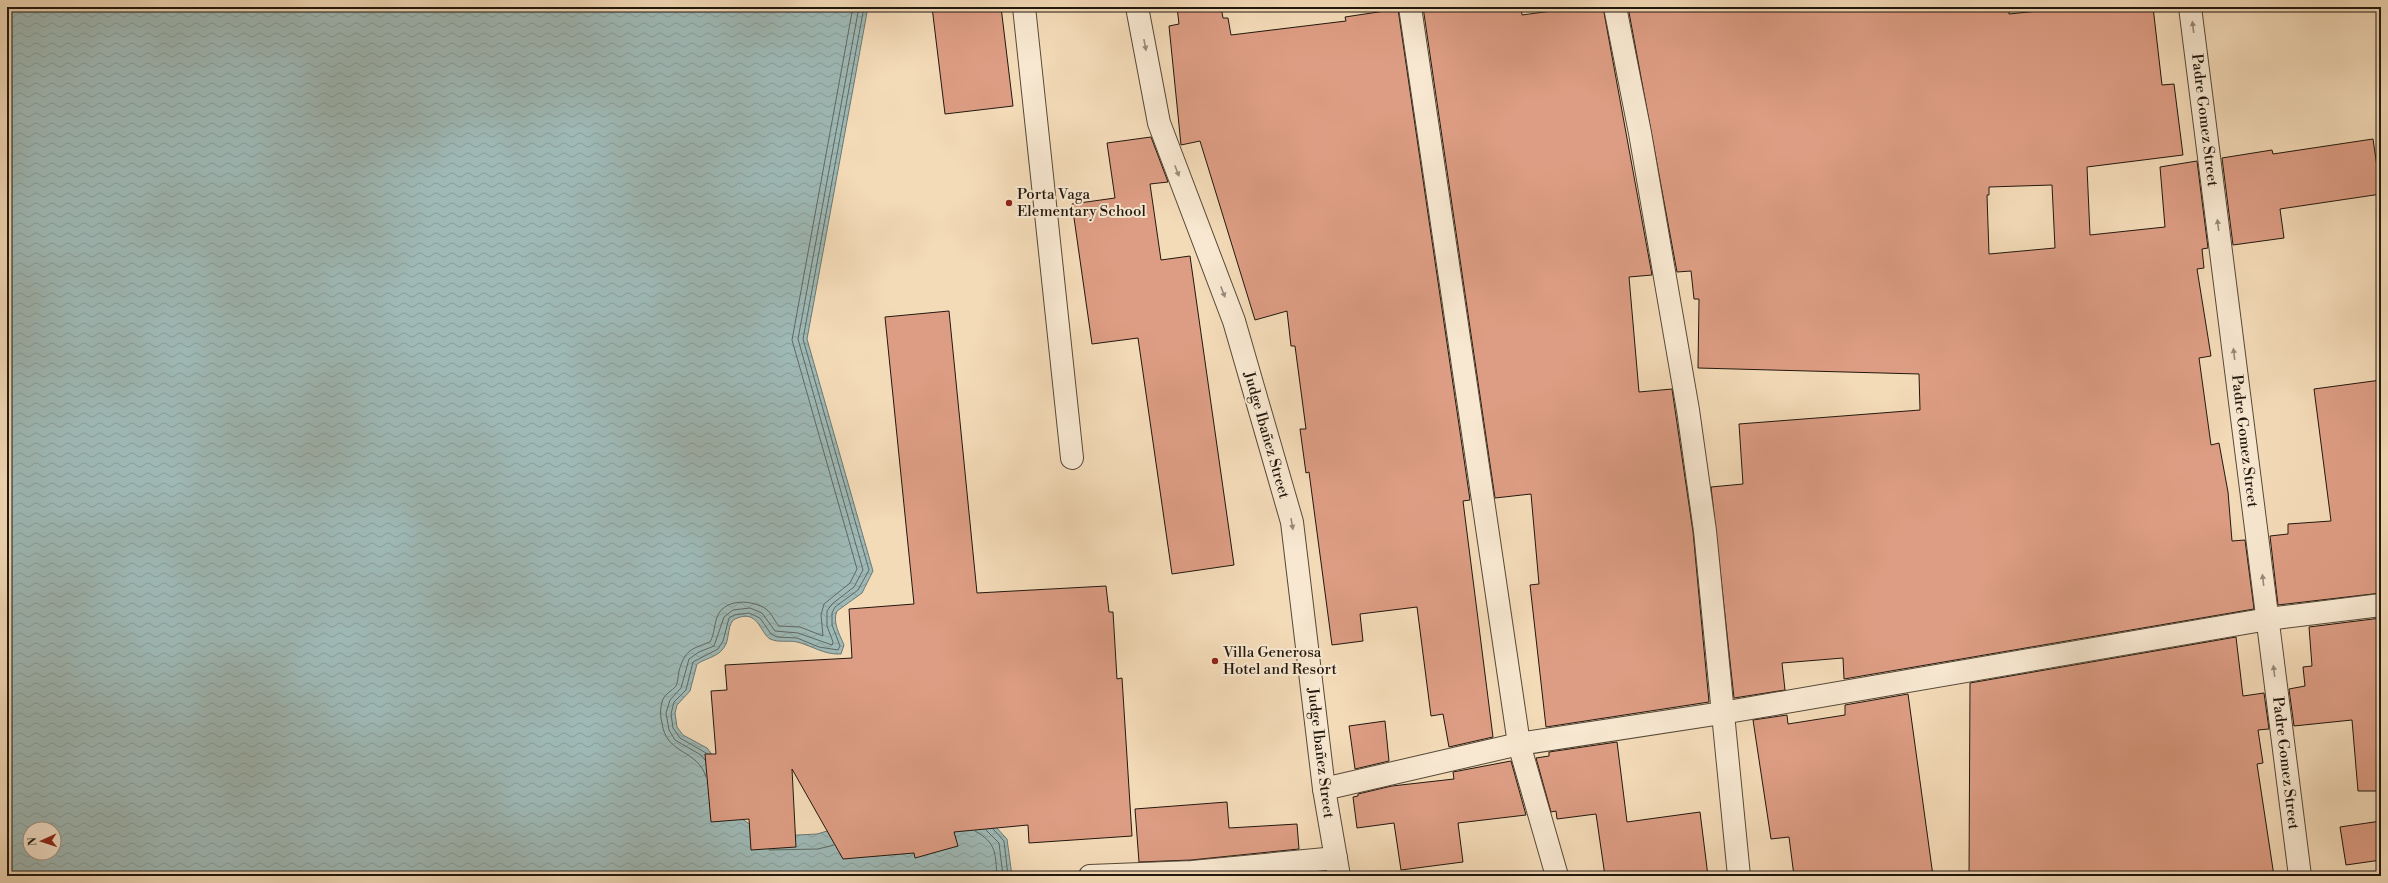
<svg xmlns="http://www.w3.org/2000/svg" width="2388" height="883" font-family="'Libre Bodoni',serif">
<defs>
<pattern id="water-waves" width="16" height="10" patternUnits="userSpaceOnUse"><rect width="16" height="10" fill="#9eb9b6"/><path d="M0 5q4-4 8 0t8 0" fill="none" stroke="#889e9b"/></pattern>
</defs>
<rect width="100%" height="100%" fill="#f4dbb8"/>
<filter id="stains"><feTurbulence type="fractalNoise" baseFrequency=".005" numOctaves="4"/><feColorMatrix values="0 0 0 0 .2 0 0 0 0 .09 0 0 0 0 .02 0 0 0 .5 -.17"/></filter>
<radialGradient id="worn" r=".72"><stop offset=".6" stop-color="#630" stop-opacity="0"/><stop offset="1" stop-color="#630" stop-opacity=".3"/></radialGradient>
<path fill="url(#water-waves)" stroke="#6c7973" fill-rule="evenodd" d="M 7,7 L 868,7 L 807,339 L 873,571 L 862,593 L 837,611 C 832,622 840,635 844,645 L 841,654 C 824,655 813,646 797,642 C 788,640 779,643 770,639 C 760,633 758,608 735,619 C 728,622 729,638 726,644 C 720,657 708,657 697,664 L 690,691 L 677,705 L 675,713 L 677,727 L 683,735 L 707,748 L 717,761 L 736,815 L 760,831 L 778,836 L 817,834 L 851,824 L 994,825 L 1007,839 L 1012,876 L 7,876 ZM 30,829 L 54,829 L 54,853 L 30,853 Z"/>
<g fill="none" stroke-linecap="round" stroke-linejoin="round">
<g stroke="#606862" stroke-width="1">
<path d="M 706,753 L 680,738 L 673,728 L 671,714 L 674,702 L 686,690 L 693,662 L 718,649 L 723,641 L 729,618 L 734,615 L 749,613 L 760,618 L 771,634 L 777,637 L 797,638 L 819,647 L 838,650 L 840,646 L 832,625 L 832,613 L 835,607 L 858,590 L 869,570 L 803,339 L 864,7"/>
<path d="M 705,760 L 701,755 L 675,740 L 669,730 L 666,713 L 670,700 L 681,688 L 689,659 L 699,652 L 714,646 L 724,617 L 733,610 L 750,608 L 762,613 L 775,631 L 798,633 L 832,645 L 833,642 L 827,626 L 827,611 L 832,604 L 854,587 L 863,570 L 798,339 L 859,7"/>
<path d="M 706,777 C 698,749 666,755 662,723 C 660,715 660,707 663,699 C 666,693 672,691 676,686 C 678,682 678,676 679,671 C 685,650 691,649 710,642 C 715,633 714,623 718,615 C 726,598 753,600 766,609 C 772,613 774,621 779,626 L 800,627 L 823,636 L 821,615 L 824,604 L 850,583 L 857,569 L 792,340 L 853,7"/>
<path d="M 993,829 L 1004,841 L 1008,876"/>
<path d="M 986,830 L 999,843 L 1003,876"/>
<path d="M 975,831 C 997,843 995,853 997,876"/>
<path d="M 769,850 L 818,849 L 834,845"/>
</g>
</g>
<g fill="#dd9d84" stroke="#21180e" fill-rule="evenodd">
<path d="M 932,7 L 1001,7 L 1013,106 L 945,114 Z"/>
<path d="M 1177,7 L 1221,7 L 1223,18 L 1228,18 L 1231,35 L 1346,21 L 1345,17 L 1398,9 L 1470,500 L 1463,501 L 1493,737 L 1449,747 L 1443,714 L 1431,716 L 1417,607 L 1360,614 L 1363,641 L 1332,645 L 1309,472 L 1306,473 L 1300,429 L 1306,429 L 1295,346 L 1291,346 L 1287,311 L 1255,320 L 1200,141 L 1181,145 L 1169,26 L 1179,24 Z"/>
<path d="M 1423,7 L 1521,7 L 1522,15 L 1581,7 L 1603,7 L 1652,275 L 1629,277 L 1639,392 L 1672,389 L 1693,532 L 1709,702 L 1546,727 L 1530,585 L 1539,584 L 1531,494 L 1495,498 Z"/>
<path d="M 1628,7 L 2009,7 L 2009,14 L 2077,7 L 2153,7 L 2162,85 L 2174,84 L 2183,155 L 2087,167 L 2090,235 L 2165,227 L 2160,167 L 2197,161 L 2208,248 L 2202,249 L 2204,268 L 2197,269 L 2211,356 L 2199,358 L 2211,445 L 2219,443 L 2228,492 L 2232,541 L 2245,540 L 2254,609 L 1844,679 L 1843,658 L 1782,663 L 1785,690 L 1734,698 L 1711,487 L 1743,484 L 1739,424 L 1920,410 L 1919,374 L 1698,368 L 1699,299 L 1694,299 L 1691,271 L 1677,272 ZM 2052,185 L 2055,248 L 1989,254 L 1987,195 L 1989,195 L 1989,187 Z"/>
<path d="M 1151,137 L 1168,182 L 1150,184 L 1161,260 L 1190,256 L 1234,565 L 1172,574 L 1138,338 L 1092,344 L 1072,204 L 1115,198 L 1107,143 Z"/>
<path d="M 2373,139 L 2381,194 L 2280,209 L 2284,238 L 2233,245 L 2222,158 L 2272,150 L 2273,154 Z"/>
<path d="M 949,311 L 977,593 L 1106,586 L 1109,612 L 1113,612 L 1117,679 L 1122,678 L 1132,836 L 1029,843 L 1028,825 L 954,832 L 958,846 L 915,858 L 914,853 L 843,859 L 792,769 L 796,847 L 751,850 L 749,819 L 711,822 L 705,754 L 716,754 L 711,691 L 727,690 L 725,665 L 852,658 L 849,609 L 914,604 L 885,317 Z"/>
<path d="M 2381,380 L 2381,593 L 2278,605 L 2270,536 L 2288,534 L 2288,524 L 2331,521 L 2314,389 Z"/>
<path d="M 2381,618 L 2381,791 L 2358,791 L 2352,720 L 2294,726 L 2289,689 L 2305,686 L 2303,667 L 2312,666 L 2309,627 Z"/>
<path d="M 2236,637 L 2243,696 L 2264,693 L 2269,729 L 2258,730 L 2263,763 L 2257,764 L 2274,876 L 1969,876 L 1970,683 Z"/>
<path d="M 1908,694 L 1933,876 L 1794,876 L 1789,837 L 1771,839 L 1753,720 L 1787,715 L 1788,724 L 1845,715 L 1845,705 Z"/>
<path d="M 1385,721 L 1389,761 L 1355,769 L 1349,726 Z"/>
<path d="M 1617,742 L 1627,822 L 1700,812 L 1708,876 L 1605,876 L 1596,814 L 1557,819 L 1556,811 L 1551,812 L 1536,758 L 1549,756 L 1549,752 Z"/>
<path d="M 1511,761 L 1526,815 L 1458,823 L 1463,862 L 1401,870 L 1394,823 L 1357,828 L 1353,797 L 1358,796 L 1358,794 L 1392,786 L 1454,779 L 1453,772 Z"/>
<path d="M 1227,802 L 1229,828 L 1297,824 L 1299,849 L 1191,860 L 1139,862 L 1135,809 Z"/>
<path d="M 2381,821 L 2381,860 L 2346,865 L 2340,827 Z"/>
</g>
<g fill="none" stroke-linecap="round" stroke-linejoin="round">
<defs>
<g id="minor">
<path d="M 1024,7 L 1072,458"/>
<path d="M 1137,7 L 1159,123 L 1234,321 L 1292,522 L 1324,789 L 1339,876"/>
<path d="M 1410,7 L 1519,744 L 1557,876"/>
<path d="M 1615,7 L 1640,133 L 1688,410 L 1705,531 L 1739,876"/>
<path d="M 2190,7 L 2300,876"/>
<path d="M 1324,789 L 1519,744 L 1722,713 L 2268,619 L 2381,605"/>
<path d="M 1090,876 L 1192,872 L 1336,858"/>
</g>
</defs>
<use href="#minor" stroke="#564938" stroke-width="24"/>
<use href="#minor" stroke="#f8e8d1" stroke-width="22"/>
</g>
<defs><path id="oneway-solid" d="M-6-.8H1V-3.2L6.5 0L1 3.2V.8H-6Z"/></defs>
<g fill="#978a79">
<use href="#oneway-solid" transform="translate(2193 27) rotate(-97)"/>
<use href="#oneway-solid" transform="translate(1145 45) rotate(79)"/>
<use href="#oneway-solid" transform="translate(1177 171) rotate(69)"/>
<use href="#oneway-solid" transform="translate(2218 225) rotate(-97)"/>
<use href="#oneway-solid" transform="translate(1223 292) rotate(69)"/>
<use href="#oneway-solid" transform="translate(2234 354) rotate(-97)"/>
<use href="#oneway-solid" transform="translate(1292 524) rotate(80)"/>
<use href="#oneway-solid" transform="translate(2263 580) rotate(-97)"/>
<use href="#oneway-solid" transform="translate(2274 671) rotate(-97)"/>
</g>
<g fill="#8f2418" stroke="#f8e8d1" stroke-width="1.5">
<circle cx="1009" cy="203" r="4"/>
<circle cx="1215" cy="661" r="4"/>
</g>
<g text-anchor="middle" stroke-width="4" stroke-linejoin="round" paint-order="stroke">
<g font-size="15" fill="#21180e" stroke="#f8e8d1">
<text transform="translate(2205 120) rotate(83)" y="5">Padre Gomez Street</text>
<text transform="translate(1267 435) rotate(74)" y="5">Judge Ibañez Street</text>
<text transform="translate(2245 441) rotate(83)" y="5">Padre Gomez Street</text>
<text transform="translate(1321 753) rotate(83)" y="5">Judge Ibañez Street</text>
<text transform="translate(2286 763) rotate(83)" y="5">Padre Gomez Street</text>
</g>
<g font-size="15" fill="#21180e" stroke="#f8e8d1" text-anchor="start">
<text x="1017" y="199">Porta Vaga<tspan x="1017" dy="17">Elementary School</tspan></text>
<text x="1223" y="657">Villa Generosa<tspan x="1223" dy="17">Hotel and Resort</tspan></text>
</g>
</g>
<rect width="2388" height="883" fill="none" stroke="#f4dbb8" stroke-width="24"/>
<rect x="8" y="8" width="2372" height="867" fill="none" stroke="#21180e" stroke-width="2"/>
<rect x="12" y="12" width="2364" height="859" fill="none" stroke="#21180e"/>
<g transform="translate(42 841) rotate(267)"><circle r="19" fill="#f8e8d1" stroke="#a29583"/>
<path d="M0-3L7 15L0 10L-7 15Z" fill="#8f2418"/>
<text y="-6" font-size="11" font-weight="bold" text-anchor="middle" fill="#21180e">N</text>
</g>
<rect width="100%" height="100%" filter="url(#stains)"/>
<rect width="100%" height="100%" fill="url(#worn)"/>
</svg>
